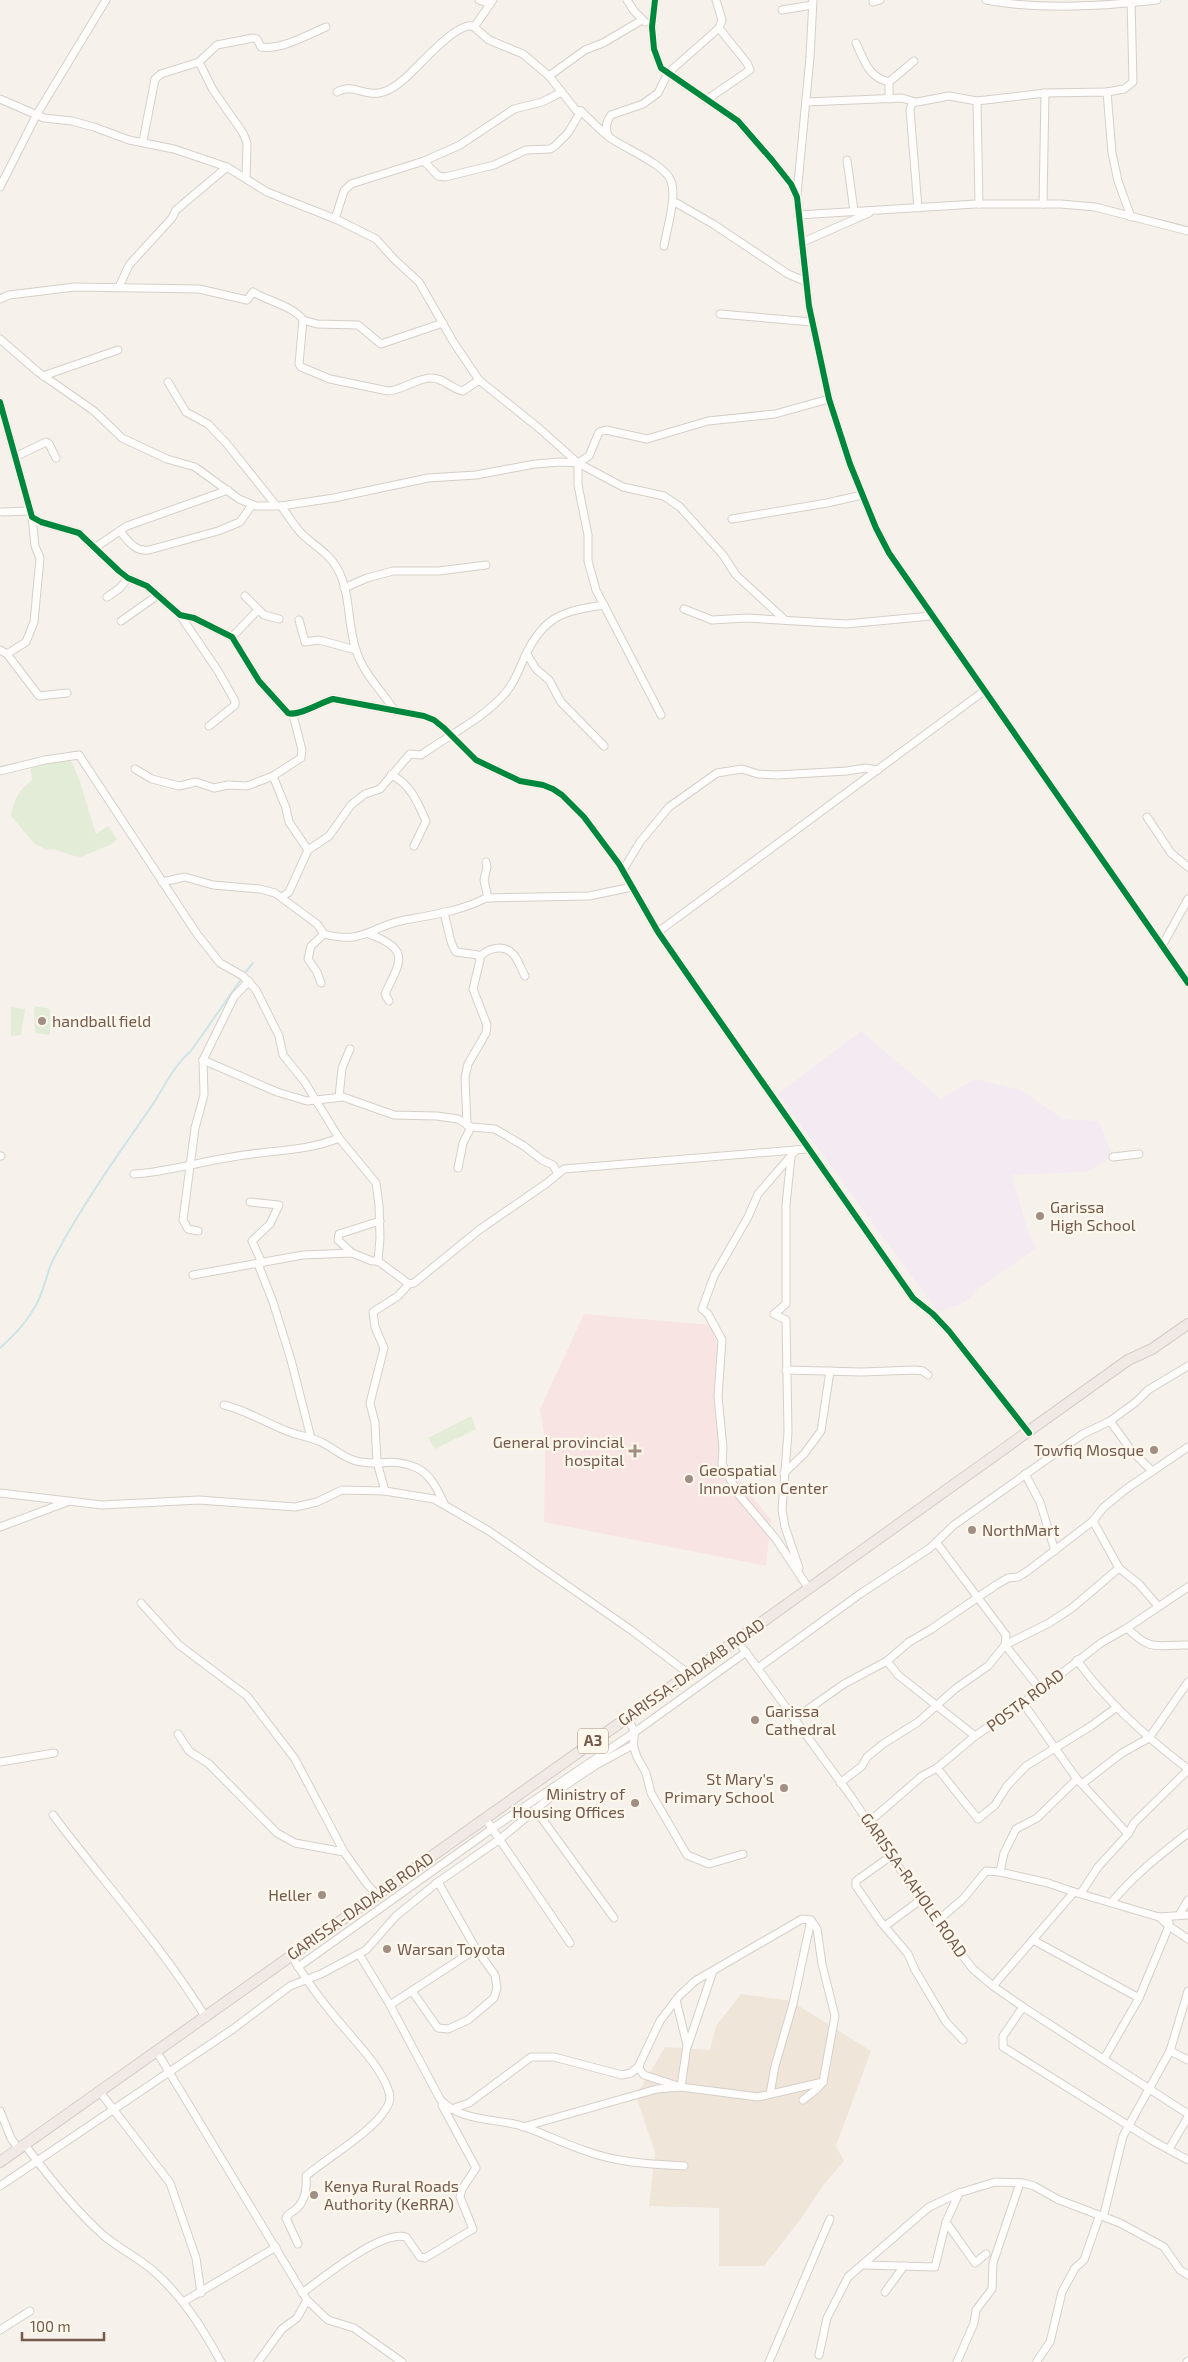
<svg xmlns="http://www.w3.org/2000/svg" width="1188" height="2362" font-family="'Exo 2',sans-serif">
<rect width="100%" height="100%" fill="#f6f2eb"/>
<path fill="#efe5d9" d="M 741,1994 L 791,2001 L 871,2051 L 836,2146 L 844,2161 L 824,2184 L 800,2220 L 764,2266 L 719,2266 L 719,2208 L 649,2206 L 655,2152 L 636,2096 L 665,2047 L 710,2050 L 716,2026 Z"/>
<path fill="#f3eaf2" d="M 861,1031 L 941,1099 L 974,1079 L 1021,1090 L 1063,1119 L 1099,1121 L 1113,1157 L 1086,1172 L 1012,1175 L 1026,1225 L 1036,1248 L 978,1289 L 970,1298 L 961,1304 L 938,1312 L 778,1094 Z"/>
<path fill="#f8e5e3" d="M 584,1314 L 711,1325 L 718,1347 L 726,1463 L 771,1520 L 766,1566 L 544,1522 L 545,1439 L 540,1409 Z"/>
<g fill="#e3ecd6">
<path d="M 68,754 L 79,779 L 96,834 L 108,826 L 117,839 L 112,844 L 81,857 L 70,855 L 54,849 L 47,850 L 35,844 L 11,816 C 14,799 19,790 32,780 L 30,760 Z"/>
<path d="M 34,1006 L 50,1009 L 50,1035 L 35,1033 Z"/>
<path d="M 11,1007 L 25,1009 L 21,1035 L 11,1036 Z"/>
<path d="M 471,1416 L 476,1429 L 435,1449 L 428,1438 Z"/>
</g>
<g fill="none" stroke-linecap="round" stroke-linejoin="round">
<g stroke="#cde4e6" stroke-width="2">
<path d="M 244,974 L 253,963"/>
<path d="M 0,1348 C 17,1333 33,1316 41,1294 C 46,1282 48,1269 54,1258 C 82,1205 117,1156 151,1107 C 164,1088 173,1066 191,1051 L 242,978"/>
</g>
<defs>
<g id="minor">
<path d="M 479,0 L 490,4"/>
<path d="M 627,0 L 634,11 L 645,22"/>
<path d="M 655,0 L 652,27 L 654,49 L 661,68 L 738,121 L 772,160 L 791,184 L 797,197 L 809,306 L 829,399 L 850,464 L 876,528 L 889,553 L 1188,983"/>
<path d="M 986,0 C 1038,10 1105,6 1157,0"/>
<path d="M 873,2 L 880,0"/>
<path d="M 782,10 L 812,5"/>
<path d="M 474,27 L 493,0"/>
<path d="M 856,43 C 864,60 868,77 889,82 L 889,99"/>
<path d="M 549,76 L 585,50 L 603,43 L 642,20"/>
<path d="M 889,82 L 914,61"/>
<path d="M 337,92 C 352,83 364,96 379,93 C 387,92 396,86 403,80 C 417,69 454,23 473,26 L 489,40 L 523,54 L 549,76 L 576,110 L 581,111 C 590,120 599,129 609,137 C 625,149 665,164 671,181 C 677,197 667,228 664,246"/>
<path d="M 1107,92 L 1124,89 L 1133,82 L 1131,0"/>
<path d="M 0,99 L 44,118 L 72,121 L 94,127 L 129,140 L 174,149 L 227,167 L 267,192 L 338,220 L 376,239 L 394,259 L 419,282 L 454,343 L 479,380 L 540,429 L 578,463 L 578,485 L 588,535 L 588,561 L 596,590 L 661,715"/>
<path d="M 706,100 L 750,70 L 747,63 L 719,28"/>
<path d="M 977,101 L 979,204"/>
<path d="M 806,102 L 902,98 L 915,102"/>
<path d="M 609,137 C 605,130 606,122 611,115 L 643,104 L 658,93 L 668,73 L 719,28 L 722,20 L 716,0"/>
<path d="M 143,141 L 155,79 L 161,74 L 199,62"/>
<path d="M 847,160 L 854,211"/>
<path d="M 424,161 L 438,176 L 445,177 L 494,165 L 526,150 L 550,149 L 555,146 L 568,133 L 581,111"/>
<path d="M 246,178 L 247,143 L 243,133 L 213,90 L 199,62 L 217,45 L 253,38 L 257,39 L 261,47 C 282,50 307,35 326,27"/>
<path d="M 0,187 L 37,114 L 106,0"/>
<path d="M 797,194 L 810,57 L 813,0"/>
<path d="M 673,201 L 713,224 L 788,274 L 807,282"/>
<path d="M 1043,204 L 1045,93"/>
<path d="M 918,208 L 910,110 L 912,103 L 949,96 L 977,101 L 1045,93 L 1107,92 L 1112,153 L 1118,181 L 1131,217"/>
<path d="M 798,215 L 976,204 L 1061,204 L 1095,207 L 1188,231"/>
<path d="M 335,219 L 344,191 L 351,184 L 424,161 L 460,145 L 514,109 L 542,102 L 562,92"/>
<path d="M 803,242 L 869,213"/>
<path d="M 119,287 L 129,265 L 172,218 L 176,210 L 227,167"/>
<path d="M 0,299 L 9,295 L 75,287 L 199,289 L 247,300 L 253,292 C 268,301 295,307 303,320 L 317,324 L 358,325 L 381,344 L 443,323"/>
<path d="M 720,314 L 812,322"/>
<path d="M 303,320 L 299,364 L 301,367 L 330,379 L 388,391 C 403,390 415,379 430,378 C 443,377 451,389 463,391 L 479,380"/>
<path d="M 0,339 L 38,372 L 94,411 L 122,438 L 167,459 L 195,467 L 239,499 L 256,506 L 281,506 L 334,498 L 428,478 L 476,475 L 535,464 L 560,462 L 578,463 L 623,487 L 664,496 L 680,507 L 723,555 L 736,575 L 785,620"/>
<path d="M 43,376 L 118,350"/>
<path d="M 168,382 L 186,412 L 208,424 L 227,444 L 275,504"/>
<path d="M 0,402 L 32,517 L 41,522 L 79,533 L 119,571 L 128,578 L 147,586 L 180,615 L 194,618 L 232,637 L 259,681 L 288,713 C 298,717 321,702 333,699 L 424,716 L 434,720 L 444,728 L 476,760 L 520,781 L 543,785 L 553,789 L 562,795 L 584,817 L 619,864 L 658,932 L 703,997 L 913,1298 L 933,1314 L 949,1331 L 1029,1433"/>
<path d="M 15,457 L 46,442 L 49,444 L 56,458"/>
<path d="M 578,463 L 589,456 L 599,432 L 606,430 L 647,439 L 708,421 L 775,414 L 829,399"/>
<path d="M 281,506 C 288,515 294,526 302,534 C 313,545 329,553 337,568 C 351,592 347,624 356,650 C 363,673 381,690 395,711"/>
<path d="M 2,512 L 29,511"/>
<path d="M 732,519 L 827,503 L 862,495"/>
<path d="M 120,531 C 128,541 135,552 149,550 L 218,531 L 240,522 L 252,505"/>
<path d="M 96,547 L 127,526 L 228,490"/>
<path d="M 344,588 L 367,578 L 393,571 L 439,571 L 486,565"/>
<path d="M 245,596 L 264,615 L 279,619"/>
<path d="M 107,597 L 120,588 L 128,578"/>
<path d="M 684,609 L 712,620 L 747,618 L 846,624 L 931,616"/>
<path d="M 180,615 L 218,671 L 235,701 L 235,705 L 209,726"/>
<path d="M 299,620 L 305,642 L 319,640 L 356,650"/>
<path d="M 121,621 L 158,595"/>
<path d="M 232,637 L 258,610"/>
<path d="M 0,650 L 7,654 L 39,696 L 67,693"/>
<path d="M 7,654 L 26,642 L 34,622 L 40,558 L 35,546 L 32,517"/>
<path d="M 527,654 L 536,669 L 549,680 L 561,702 L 604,746"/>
<path d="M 135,769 L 152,779 L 179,786 L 196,782 L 214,788 L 228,785 L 247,786 L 273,776 L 301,758 L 302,750 L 293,715"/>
<path d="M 0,771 L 45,760 L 79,755 L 197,934 L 220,963 L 243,976 L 256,990 L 279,1036 L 283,1055 L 304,1081 L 339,1138 L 376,1183 L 379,1205 L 380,1238 L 378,1261"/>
<path d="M 391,775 C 410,783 418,803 426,821 L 414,846"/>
<path d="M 273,776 L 286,808 L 289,822 L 308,850 L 289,892 L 282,897"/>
<path d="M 1147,817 L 1171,853 L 1188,867"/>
<path d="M 308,850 L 329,836 L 351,805 L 365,794 L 380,789 L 410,754 L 421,755 C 449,735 485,718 507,691 C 515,681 520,668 525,656 C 544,616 563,611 604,605"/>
<path d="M 486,862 L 487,867 L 484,880 L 488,898"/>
<path d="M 623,870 L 640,842 L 669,807 L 717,773 L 742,769 L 758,774 L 777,775 L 847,771 L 865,768 L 878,770"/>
<path d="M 162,882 L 185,877 L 213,885 L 260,889 L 275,893 L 317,924 L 324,934 C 364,945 371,926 405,920 C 432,915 461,911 486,898 L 589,896 L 632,887"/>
<path d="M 443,912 C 449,924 448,942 456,952 L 478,955 L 480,960 L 473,989 L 487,1025 L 486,1033 L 468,1064 L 465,1077 L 467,1125"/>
<path d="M 658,932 L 984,691"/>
<path d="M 369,934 C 413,950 399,963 385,994 L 389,1001"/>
<path d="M 1162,946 L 1188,899"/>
<path d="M 480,957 C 487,948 504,944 513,954 C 518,959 521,969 525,976"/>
<path d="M 321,983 L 317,972 L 308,959 L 311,946 L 324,934"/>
<path d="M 203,1060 L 277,1092 L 307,1101 L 343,1097 L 394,1115 L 437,1116 L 458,1119 L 471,1127 L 495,1129 L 524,1146 L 542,1160 L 553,1165 L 558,1174"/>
<path d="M 339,1097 L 342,1068 L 350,1049"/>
<path d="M 796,1150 L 758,1194 L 748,1217 L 714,1276 L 702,1309 L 708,1314 L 722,1340 L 718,1396 L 723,1448 L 722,1464 L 739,1495 L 776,1539 L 809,1589"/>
<path d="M 0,1156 L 1,1156"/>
<path d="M 791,1157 L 786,1205 L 786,1304 L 774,1314 L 786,1320 L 788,1432 L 782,1510 L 785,1527 L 799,1568"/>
<path d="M 1113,1157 L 1139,1154"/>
<path d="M 458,1168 L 463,1143 L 471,1127"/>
<path d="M 134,1174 C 167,1172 199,1162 232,1157 C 267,1150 305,1152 339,1138"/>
<path d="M 250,1202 L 279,1205 L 270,1224 L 252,1241 L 262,1263"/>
<path d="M 198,1231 L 188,1229 L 183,1220 L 195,1128 L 204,1095 L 203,1060 L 234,997 L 249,981"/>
<path d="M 352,1253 L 338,1240 L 339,1234 L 380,1221"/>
<path d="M 258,1264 L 273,1302 L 291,1360 L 311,1438"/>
<path d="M 193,1275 L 303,1255 L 352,1253 L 372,1261 L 378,1261 L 409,1284"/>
<path d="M 786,1370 L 861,1372 L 916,1370 L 923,1371 L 928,1375"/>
<path d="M 224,1405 C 246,1410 266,1423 287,1431 C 299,1436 312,1437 323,1443 C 334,1449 342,1456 353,1460 C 376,1468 391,1456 417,1468 C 431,1475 437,1489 444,1503"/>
<path d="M 1110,1421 L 1131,1450 L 1152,1471"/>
<path d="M 784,1473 L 804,1454 L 821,1431 L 830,1371"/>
<path d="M 1025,1474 L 1040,1502 L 1055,1551"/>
<path d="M 385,1491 L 377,1462 L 375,1423 L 370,1403 L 384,1348 L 375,1327 L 373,1312 L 398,1296 L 409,1284 L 414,1283 L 479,1230 L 547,1183 L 564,1169 L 807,1149"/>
<path d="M 0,1493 L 102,1505 L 199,1500 L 295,1507 L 317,1502 L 342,1490 L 385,1491 L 434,1499 L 489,1531 L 631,1630 L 689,1674"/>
<path d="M 1093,1521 L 1119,1568 L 1139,1584 L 1158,1606"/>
<path d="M 0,1527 L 67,1502"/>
<path d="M 936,1542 L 1006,1635 L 1005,1645 L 1040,1689"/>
<path d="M 141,1603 L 179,1645 L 247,1696 L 295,1759 L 344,1852"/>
<path d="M 1127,1628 C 1153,1653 1155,1644 1188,1645"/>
<path d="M 737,1640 L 850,1795 L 936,1922 L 973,1969 L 993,1986 L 1023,2007 L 1188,2114"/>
<path d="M 1077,1660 C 1105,1700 1150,1740 1188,1769"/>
<path d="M 887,1661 L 898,1675 L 975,1736"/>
<path d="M 758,1668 L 860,1594 L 930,1548 L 954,1525 L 1067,1445 L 1083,1434 L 1110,1421 L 1136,1402 L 1148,1390 L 1188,1366"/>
<path d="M 1023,1703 L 1077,1779"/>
<path d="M 627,1718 L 635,1732 L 633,1745 L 637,1757 L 646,1773 L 651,1793 L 687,1855 L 709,1864 L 743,1854"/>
<path d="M 794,1719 L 844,1684 L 887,1661 L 909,1642 L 930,1630 L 996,1585 L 1008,1578 L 1018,1577 L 1029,1570 L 1093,1521 L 1103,1508 L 1126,1489 L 1188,1447"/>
<path d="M 178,1734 L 189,1751 L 209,1764 L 277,1833 L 295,1843 L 344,1852 L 367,1884 L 377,1895"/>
<path d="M 0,1762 L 54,1753"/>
<path d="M 937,1768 L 978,1819 L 995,1805 L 1007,1786 L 1026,1766 L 1091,1726 L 1117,1707"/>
<path d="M 840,1783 L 862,1766 L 867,1757 L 883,1744 L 918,1722 L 955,1689 L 988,1666 L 1005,1645 L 1049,1623 L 1072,1608 L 1119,1568"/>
<path d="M 1082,1784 L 1128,1834"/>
<path d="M 535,1809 L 614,1918"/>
<path d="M 53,1815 C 104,1883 162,1946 206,2018"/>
<path d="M 485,1818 L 570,1943"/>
<path d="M 869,1822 L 922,1776 L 937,1768 L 975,1736 L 1023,1703 L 1101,1643 L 1127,1628 L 1188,1587"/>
<path d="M 891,1856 L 860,1878 L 856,1881 L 856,1886 L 880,1921 L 908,1954 L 915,1970 L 946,2022 L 963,2040"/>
<path d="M 1000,1872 L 1004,1853 L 1016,1829 L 1037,1818 L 1077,1779 L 1082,1784 L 1122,1753 L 1149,1738 L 1188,1682"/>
<path d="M 1081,1893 L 1098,1867 L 1128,1834 L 1134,1823 L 1188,1770"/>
<path d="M 1111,1903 C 1134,1875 1160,1855 1188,1833"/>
<path d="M 1179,1915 L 1188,1900"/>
<path d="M 936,1922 L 963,1899 L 986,1871 L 1000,1872 L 1048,1883 L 1074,1892 L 1159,1917 L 1188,1915"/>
<path d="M 1169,1922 L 1169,1926 L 1188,1939"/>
<path d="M 885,1926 L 922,1899"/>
<path d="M 1033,1940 L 1139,1998 L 1169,1926 L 1159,1917"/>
<path d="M 359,1954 L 390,2005 L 440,2099 C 460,2122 495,2118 522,2126 C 543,2133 564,2144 586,2151 C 618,2163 650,2164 684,2166"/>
<path d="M 291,1955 C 303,1975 316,1994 331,2012 C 348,2034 381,2065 389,2092 C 391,2098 389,2105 385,2110 C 372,2132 327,2158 306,2176 C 307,2188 305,2202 295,2210 C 291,2213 288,2213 286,2218 L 298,2244"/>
<path d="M 298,1967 L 493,1828 L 635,1732 L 746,1652"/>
<path d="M 993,1986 L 1074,1892"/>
<path d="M 412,1991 L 438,2028 L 448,2029 L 468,2020 L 494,1998 L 497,1988 L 495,1975 L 476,1949 L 438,1882"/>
<path d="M 676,2000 L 687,2045 L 681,2087 L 644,2075 L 639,2069 L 640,2063 L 660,2021 L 679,1996 L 695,1981 L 802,1919 L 811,1920 L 817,1929 L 822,1964 L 835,2016 L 823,2082 L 817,2089 L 803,2100"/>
<path d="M 390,2005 L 476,1949"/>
<path d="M 1023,2007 L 1003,2036 L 1003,2047 L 1153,2141 L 1188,2160"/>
<path d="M 688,2045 L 713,1971"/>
<path d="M 1170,2051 L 1188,2060"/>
<path d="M 157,2052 L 307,2300 L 328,2320 L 354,2328 L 402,2362"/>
<path d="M 1104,2059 L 1139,1998"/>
<path d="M 100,2092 L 170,2183 L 196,2258 L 201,2293"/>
<path d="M 770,2094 L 775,2066 L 793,2004 L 811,1920"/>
<path d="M 449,2110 L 469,2103 L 531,2057 L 554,2057 L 622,2075 L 631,2073 L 639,2066"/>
<path d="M 0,2111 L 11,2138 L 19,2150"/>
<path d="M 523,2127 L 657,2089 L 681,2087 L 758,2097 L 823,2082"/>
<path d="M 25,2145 C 48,2176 74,2209 103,2235 C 117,2247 135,2256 150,2268 C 181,2294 202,2327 221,2362"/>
<path d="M 1169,2149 L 1188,2117"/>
<path d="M 0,2186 L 233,2029 L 290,1986 L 321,1974 L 366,1950 L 396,1916 L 438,1882 L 500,1839 L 563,1787 L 596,1765 L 633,1745"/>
<path d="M 946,2222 L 975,2263 L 986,2254"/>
<path d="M 864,2265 L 935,2267 L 946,2222 L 959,2193"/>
<path d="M 885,2292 L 904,2266"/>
<path d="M 302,2293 C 324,2277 381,2230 406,2237 L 420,2257 L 425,2258 L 473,2229 L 460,2197 L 462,2189 L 476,2168 L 442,2105"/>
<path d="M 183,2302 L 276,2247"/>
<path d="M 0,2330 L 30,2311"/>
<path d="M 819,2355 L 827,2318 L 848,2277 L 929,2207 L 959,2193 L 995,2182 L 1023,2183 L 1034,2186 L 1059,2200 L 1120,2223 L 1164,2247 L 1180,2270 L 1188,2275"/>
<path d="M 1037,2361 L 1050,2342 L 1062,2292 L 1075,2268 L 1084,2260 L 1099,2217 L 1104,2214 L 1123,2136 L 1170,2051 L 1188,1991"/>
<path d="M 258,2362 L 282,2329 L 297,2318 L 307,2300"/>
<path d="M 769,2362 L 830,2219"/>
<path d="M 957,2362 L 974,2323 L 976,2310 L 992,2289 L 993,2263 L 1020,2183"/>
<path d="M 1187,2362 L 1188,2361"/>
</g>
<path id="highway" d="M 0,2162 L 737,1640 L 1128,1360 L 1152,1349 L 1188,1324"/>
</defs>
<use href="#minor" stroke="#d6cfc9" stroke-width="9"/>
<use href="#highway" stroke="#d5ccc6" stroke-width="12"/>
<use href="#minor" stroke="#fefdfc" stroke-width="7"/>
<use href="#highway" stroke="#f0e9e5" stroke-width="10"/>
<defs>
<g id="cycleway">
<path d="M 655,0 L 652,27 L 654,49 L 661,68 L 738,121 L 772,160 L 791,184 L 797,197 L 809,306 L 829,399 L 850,464 L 876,528 L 889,553 L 1188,983"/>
<path d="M 0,402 L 32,517 L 41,522 L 79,533 L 119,571 L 128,578 L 147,586 L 180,615 L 194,618 L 232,637 L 259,681 L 288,713 C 298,717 321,702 333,699 L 424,716 L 434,720 L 444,728 L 476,760 L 520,781 L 543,785 L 553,789 L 562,795 L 584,817 L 619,864 L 658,932 L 703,997 L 913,1298 L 933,1314 L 949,1331 L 1029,1433"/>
</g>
</defs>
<use href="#cycleway" stroke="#fef7ec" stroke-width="9"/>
<use href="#cycleway" stroke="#00873e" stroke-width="6"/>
</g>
<g fill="#a28f84" stroke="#fef7ec" stroke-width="2">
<circle cx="42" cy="1021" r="5"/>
<circle cx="1040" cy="1216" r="5"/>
<circle cx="1154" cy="1450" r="5"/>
<path d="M632.5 1443.5h5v5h5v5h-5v5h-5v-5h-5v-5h5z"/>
<circle cx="689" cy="1479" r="5"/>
<circle cx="972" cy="1530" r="5"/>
<circle cx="755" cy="1720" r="5"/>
<circle cx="784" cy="1788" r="5"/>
<circle cx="635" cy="1803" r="5"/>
<circle cx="322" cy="1895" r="5"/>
<circle cx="387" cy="1949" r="5"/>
<circle cx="314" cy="2195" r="5"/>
</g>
<g text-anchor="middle" stroke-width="4.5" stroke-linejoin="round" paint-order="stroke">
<rect fill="#fef7ec" stroke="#9d897c" stroke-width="1" x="578" y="1728.5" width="30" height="25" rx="4"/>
<g font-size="15" font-weight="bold" fill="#745a4c">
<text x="593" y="1746">A3</text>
</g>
<g font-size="16" fill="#745a4c" stroke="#fef7ec" text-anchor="start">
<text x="52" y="1027">handball field</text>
<text x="1050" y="1213">Garissa<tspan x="1050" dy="18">High School</tspan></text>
<text x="624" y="1448" text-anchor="end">General provincial<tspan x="624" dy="18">hospital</tspan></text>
<text x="1144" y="1456" text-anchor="end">Towfiq Mosque</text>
<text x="699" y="1476">Geospatial<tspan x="699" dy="18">Innovation Center</tspan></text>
<text x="982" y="1536">NorthMart</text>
<text x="765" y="1717">Garissa<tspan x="765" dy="18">Cathedral</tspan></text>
<text x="774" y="1785" text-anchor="end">St Mary's<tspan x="774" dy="18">Primary School</tspan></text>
<text x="625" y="1800" text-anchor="end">Ministry of<tspan x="625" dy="18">Housing Offices</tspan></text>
<text x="312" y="1901" text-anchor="end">Heller</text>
<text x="397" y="1955">Warsan Toyota</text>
<text x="324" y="2192">Kenya Rural Roads<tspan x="324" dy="18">Authority (KeRRA)</tspan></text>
</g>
<g font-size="16" fill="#745a4c" stroke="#fef7ec">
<text transform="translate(691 1672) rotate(-35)" y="6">GARISSA-DADAAB ROAD</text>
<text transform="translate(1025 1700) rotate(-37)" y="6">POSTA ROAD</text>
<text transform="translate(914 1885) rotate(55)" y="6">GARISSA-RAHOLE ROAD</text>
<text transform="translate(360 1906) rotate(-35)" y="6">GARISSA-DADAAB ROAD</text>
</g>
</g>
<path d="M22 2332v8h82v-8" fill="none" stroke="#745a4c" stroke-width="2.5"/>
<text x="30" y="2332" font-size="15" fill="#745a4c" stroke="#fef7ec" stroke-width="4" paint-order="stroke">100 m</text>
</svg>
